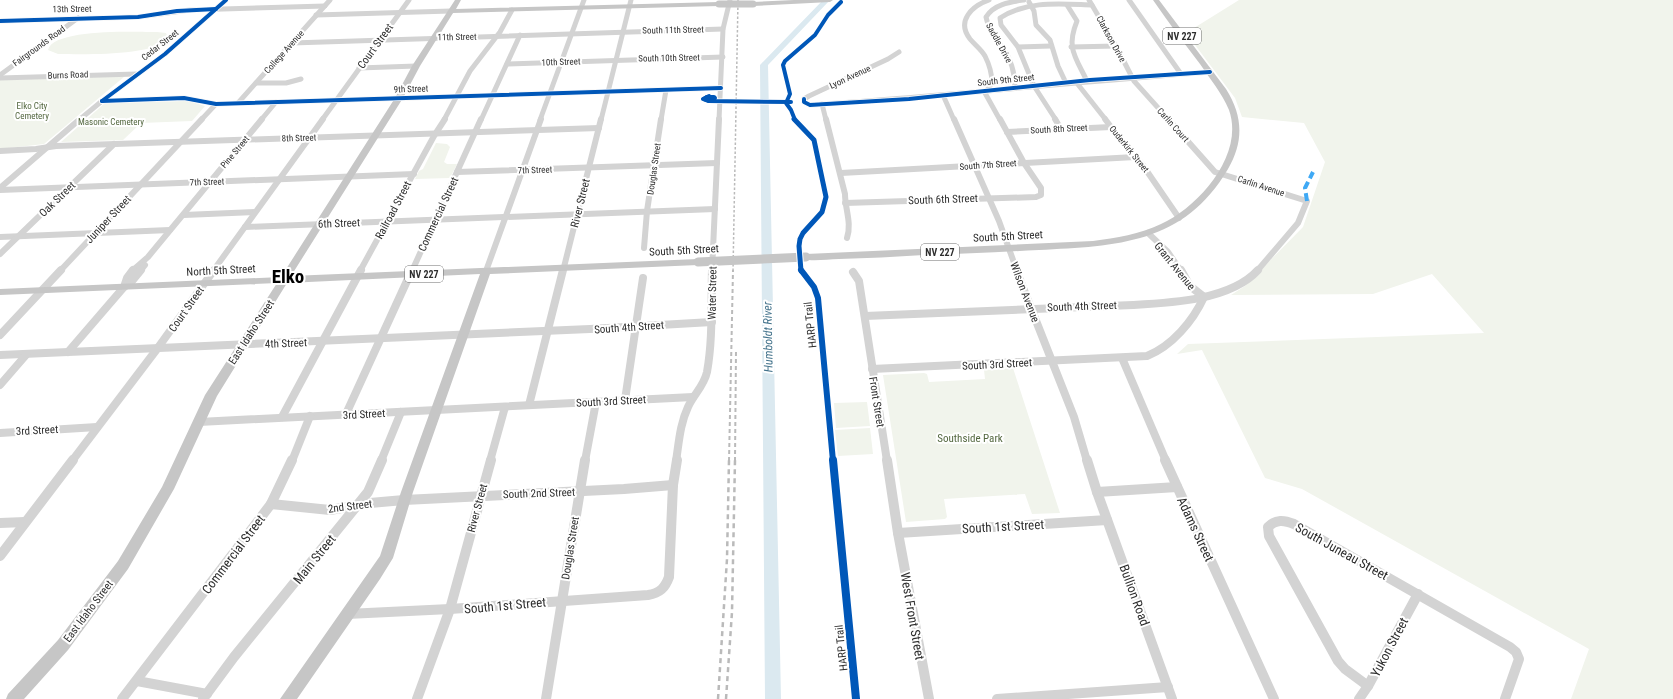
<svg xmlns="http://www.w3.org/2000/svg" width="1673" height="699" font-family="'Roboto Condensed',sans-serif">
<rect width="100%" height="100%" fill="#fff"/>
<g fill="#f1f4ec">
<path d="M 1239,0 L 1673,0 L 1673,699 L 1571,699 L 1589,649 L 1302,489 L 1265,478 L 1202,350 L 1177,354 L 1188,344 L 1484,333 L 1432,274 L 1373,294 L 1231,295 L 1245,286 L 1303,227 L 1325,162 L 1304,123 L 1242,117 L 1235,98 L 1186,33 Z"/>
<path d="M 157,32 L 166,33 L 168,38 C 154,57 81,54 58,54 L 48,50 C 53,28 138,32 157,32 Z"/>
<path d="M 125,76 L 44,144 L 0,149 L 0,80 Z"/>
<path d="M 189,101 L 205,106 L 192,121 L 141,123 L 123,140 L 61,142 L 105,103 Z"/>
<path d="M 436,143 L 447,144 L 450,147 L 444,162 L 447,164 L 457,164 L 450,178 L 415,179 L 419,171 L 423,169 Z"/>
<path d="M 1013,368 L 1060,513 L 1032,514 L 1025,494 L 944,499 L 947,517 L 945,519 L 906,522 L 883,375 L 924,373 L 927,374 L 929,382 L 985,379 L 984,370 Z"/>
<path d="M 867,402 L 870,426 L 836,428 L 834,403 Z"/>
<path d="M 870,428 L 873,454 L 838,456 L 835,430 Z"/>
</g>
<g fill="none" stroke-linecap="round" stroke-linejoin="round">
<path fill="#dbe9f0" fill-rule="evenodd" d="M 823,0 L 830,0 L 768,65 L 781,699 L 765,699 L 760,65 Z"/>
<g stroke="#d3d3d3" stroke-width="5">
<path d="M 989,0 C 972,6 956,21 970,39 C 975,45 981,49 985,56 C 989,64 992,74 992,83 L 985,93 L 1000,120"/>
<path d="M 1089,0 L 1116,46 L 1134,81 L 1169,120"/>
<path d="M 1129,0 L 1181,74"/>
<path d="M 1029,2 L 1034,11 L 1036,25 L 1050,40 L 1058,66 L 1066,83"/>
<path d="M 1067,5 L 1077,21 C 1066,48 1075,56 1087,81"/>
<path d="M 316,15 L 451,11"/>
<path d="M 0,21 L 138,17 L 190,10 L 325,6"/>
<path d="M 292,43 L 723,29"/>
<path d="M 1018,47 L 1051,46"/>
<path d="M 1071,47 L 1116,46"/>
<path d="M 899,52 L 888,59 L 809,96 L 804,99 L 804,102 L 810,105 C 943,96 1077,82 1210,72"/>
<path d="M 507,64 L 723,57"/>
<path d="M 359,68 L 416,66"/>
<path d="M 0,75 L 78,18"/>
<path d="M 0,78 L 136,74"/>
<path d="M 1076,82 L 1106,120"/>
<path d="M 256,83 L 286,83 L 301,79"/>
<path d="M 1015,88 C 1015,73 1011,59 1002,47 C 996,37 988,29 986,17 C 994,4 1010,2 1024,0"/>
<path d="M 943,95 L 954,120"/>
<path d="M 102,101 L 184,98 L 216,104 L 721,88"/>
<path d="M 238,103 L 330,0"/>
<path d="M 822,104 L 826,120"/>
<path d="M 79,120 L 102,101 L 165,54 L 226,0"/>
<path d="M 201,120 L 216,104"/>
<path d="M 261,120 L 276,102"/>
<path d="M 322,120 L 409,0"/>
<path d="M 444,120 L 470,71 L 500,32 L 512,10"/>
<path d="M 481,120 L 520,35"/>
<path d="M 540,120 L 584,0"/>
<path d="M 601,120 L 631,0"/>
<path d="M 661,120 L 666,90"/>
<path d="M 719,120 L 723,29 L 730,0"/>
<path d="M 1056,120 L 1034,86 L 1018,47 L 1001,25 L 1000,18 C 1027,0 1061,4 1092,5"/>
</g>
<g stroke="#d3d3d3" stroke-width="6">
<path d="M 826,119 L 845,194 C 845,209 852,223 847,238"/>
<path d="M 954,119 L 999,221 L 1017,271"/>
<path d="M 1055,119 L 1061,129"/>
<path d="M 1105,119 L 1126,147 L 1142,164 L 1179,218"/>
<path d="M 1168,119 L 1215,172 L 1307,201 L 1298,223 L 1257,271"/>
<path d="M 1007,132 L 1111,127"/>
<path d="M 0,151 L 36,149 L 56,146 L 599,128"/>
<path d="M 457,172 L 717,163"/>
<path d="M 841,173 L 1135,157"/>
<path d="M 0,188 L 80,119"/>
<path d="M 0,190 L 414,174"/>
<path d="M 845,203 L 1036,197 L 1041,195 L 1041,188 L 1024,163 L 1000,119"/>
<path d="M 184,215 L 255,212"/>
<path d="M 245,227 L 715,209"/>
<path d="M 1148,233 L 1168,252 L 1181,271"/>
<path d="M 0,237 L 170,230"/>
<path d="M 644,248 L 647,211 L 661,119"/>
<path d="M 0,254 L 114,144"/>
<path d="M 60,271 L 202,119"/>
<path d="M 132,271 L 148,257 L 262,119"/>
<path d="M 140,271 L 145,265"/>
<path d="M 213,271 L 323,119"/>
<path d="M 360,271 L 434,136 L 445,119"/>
<path d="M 412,271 L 481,119"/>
<path d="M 486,271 L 541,119"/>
<path d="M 563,271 L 601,119"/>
<path d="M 712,271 L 719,119"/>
</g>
<g stroke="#d3d3d3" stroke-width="8">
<path d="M 1016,270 L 1074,417 L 1087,461"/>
<path d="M 1181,270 L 1190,286 L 1204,297"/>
<path d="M 853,272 L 859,281 L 887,461"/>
<path d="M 124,287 L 127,278 L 133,270"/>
<path d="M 865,316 L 1133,305 C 1171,303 1231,300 1258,270"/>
<path d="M 0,335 L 61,270"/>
<path d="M 68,352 L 124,287 L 132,281 L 141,270"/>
<path d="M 0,355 L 590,329 L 712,322"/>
<path d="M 1122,358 L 1166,461"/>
<path d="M 872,369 L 1147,356 C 1172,346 1193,321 1204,297"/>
<path d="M 0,385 L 26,355"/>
<path d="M 625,400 L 643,278"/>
<path d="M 529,405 L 563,270"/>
<path d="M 346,414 L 412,270"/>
<path d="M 282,417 L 361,270"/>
<path d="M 199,422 L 693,397"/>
<path d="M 0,433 L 97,427"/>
<path d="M 72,461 L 157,349 L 214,270"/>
<path d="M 292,461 L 310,416"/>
<path d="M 381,461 L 401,412"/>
<path d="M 490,461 L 505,407"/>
<path d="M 585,461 L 596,402"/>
<path d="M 676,461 C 679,442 680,424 688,407 C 694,394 704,386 707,372 C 713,339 711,304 712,270"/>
</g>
<g stroke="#d3d3d3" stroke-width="10">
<path d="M 887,460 L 898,533 L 929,699"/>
<path d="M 1087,460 L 1097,492 L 1172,699"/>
<path d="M 1165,460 L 1274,699"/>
<path d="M 1097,492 L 1177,487"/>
<path d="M 271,504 L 330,510 L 370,503 L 404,500 L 624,489 L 673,485"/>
<path d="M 0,523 L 25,522"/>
<path d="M 898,533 L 1107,520"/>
<path d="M 0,556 L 73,460"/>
<path d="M 347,614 L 450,609 L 648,595 C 660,593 665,588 669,577 L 673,485 L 677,460"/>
<path d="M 137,681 L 207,694"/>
<path d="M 1368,686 L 1345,669 L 1338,661 L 1269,536 L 1268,527 C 1276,519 1284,520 1294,524 L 1510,647 L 1516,652 L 1519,659 L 1505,699"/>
<path d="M 122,699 L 271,504 L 292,460"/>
<path d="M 203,699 L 234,657 L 368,492 L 382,460"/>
<path d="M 417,699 L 450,609 L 491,460"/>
<path d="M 546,699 L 585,460"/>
<path d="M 997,699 L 1168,687"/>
<path d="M 1359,699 L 1368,686 L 1418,594"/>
</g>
<g fill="#c6c6c6" fill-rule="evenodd">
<path d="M 455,0 L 461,0 L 456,9 L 719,2 L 722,4 L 719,6 L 453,13 L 420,66 L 403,98 L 291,276 L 698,259 L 703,262 L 698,265 L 490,274 L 413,492 L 393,558 L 380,579 L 297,699 L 280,699 L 380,556 L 401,492 L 480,274 L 287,283 L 217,396 L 174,489 L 128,569 L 68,650 L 24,699 L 6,699 L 8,694 L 58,640 L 118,561 L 162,487 L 205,395 L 277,283 L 0,295 L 0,289 L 281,277 L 395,98 L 412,66 Z"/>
<path d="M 794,0 L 833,0 L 830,2 L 753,6 L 750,4 L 753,2 Z"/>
<path d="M 1153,0 L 1159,0 L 1226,89 C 1243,116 1244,141 1228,169 C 1184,244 1117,246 1039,250 C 1000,252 962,254 924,255 C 895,257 867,258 839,259 C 827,259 814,262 803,259 L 801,257 L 803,255 L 806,254 L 1093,241 C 1116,238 1140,234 1161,224 C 1198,207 1245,155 1229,110 C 1222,93 1210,79 1200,64 C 1184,43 1168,22 1153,0 Z"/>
</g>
<path stroke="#bababa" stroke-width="1.5" stroke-dasharray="2.5 2" stroke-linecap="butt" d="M 733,271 L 738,0"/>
<g stroke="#bababa" stroke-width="2" stroke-dasharray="4 3" stroke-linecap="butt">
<path d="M 729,461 L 733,270"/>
<path d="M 735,461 L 736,350"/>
</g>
<g stroke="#bababa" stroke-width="2.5" stroke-dasharray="5 4" stroke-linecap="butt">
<path d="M 718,699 L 727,559 L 729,460"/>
<path d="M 726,699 L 732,612 L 735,460"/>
</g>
<path stroke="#c6c6c6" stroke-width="7" d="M 719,4 L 753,4"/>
<path stroke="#c6c6c6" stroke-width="9" d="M 698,262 L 806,257"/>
<path stroke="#3fa9f5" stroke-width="4" stroke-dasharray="8 4" stroke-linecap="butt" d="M 1307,201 L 1305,188 L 1313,172"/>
<defs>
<g id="cycleway-far3">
<path d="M 0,21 L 138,17 L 177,11 L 216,9"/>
<path d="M 707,97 L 714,97 L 715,98 L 710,101 L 704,99 Z"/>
<path d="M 707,97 L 703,99 L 708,101 L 791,102"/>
<path d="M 707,97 L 709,96"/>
<path d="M 804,99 L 804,102 L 810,105 L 909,99 L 1090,80 L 1210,72"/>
<path d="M 102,101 L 184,98 L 216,104 L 721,88"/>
<path d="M 102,101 L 165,54 L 226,0"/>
<path d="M 795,120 L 791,110 L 786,103 L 790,94 L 783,65 L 785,61 L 815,35 L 828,15 L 841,2"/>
</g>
<path id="cycleway-far2" d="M 794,119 L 814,140 L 826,197 L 822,212 L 803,233 L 800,239 L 799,246 L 801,271"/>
<path id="cycleway-far1" d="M 801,270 L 814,287 L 818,298 L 833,461"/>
<path id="cycleway" d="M 833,460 L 856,699"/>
</defs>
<use href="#cycleway-far3" stroke="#fff" stroke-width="5.5"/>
<use href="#cycleway-far2" stroke="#fff" stroke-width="7"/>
<use href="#cycleway-far1" stroke="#fff" stroke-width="8"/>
<use href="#cycleway" stroke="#fff" stroke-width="10"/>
<use href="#cycleway-far3" stroke="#0057b8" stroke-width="4"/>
<use href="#cycleway-far2" stroke="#0057b8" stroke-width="5"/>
<use href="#cycleway-far1" stroke="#0057b8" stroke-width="6"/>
<use href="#cycleway" stroke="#0057b8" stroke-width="8"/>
</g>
<g text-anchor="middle" stroke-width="4" stroke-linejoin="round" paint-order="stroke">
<g font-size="9" fill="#2e2e2e" stroke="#fff">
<text transform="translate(72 9) rotate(-1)" y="3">13th Street</text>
<text transform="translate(673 30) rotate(-1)" y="3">South 11th Street</text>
<text transform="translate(457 37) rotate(-1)" y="3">11th Street</text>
<text transform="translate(1111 39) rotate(61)" y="3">Clarkson Drive</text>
<text transform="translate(999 43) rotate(61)" y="3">Saddle Drive</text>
<text transform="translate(160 45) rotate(-38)" y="3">Cedar Street</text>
<text transform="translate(39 46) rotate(-36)" y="3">Fairgrounds Road</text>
<text transform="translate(284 52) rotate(-48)" y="3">College Avenue</text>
<text transform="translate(669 58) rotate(-1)" y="3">South 10th Street</text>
<text transform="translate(561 62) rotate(-2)" y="3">10th Street</text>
<text transform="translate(68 75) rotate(-2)" y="3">Burns Road</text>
<text transform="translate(850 77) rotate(-25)" y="3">Lyon Avenue</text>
<text transform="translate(1006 80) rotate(-6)" y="3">South 9th Street</text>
<text transform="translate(411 89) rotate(-2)" y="3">9th Street</text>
<text transform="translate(1173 125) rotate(48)" y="3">Carlin Court</text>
<text transform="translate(1059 129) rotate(-3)" y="3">South 8th Street</text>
<text transform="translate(299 138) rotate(-2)" y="3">8th Street</text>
<text transform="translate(1129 149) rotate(51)" y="3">Ouderkirk Street</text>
<text transform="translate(235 152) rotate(-50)" y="3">Pine Street</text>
<text transform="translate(988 165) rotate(-4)" y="3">South 7th Street</text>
<text transform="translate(654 169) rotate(-82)" y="3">Douglas Street</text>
<text transform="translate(535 170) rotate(-2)" y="3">7th Street</text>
<text transform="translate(207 182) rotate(-2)" y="3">7th Street</text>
<text transform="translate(1261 186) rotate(18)" y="3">Carlin Avenue</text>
</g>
<g font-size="9" fill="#53673f" stroke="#fff">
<text x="32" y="109">Elko City<tspan x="32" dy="10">Cemetery</tspan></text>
<text x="111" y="125">Masonic Cemetery</text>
</g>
<g fill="#fff" stroke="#6d6d6d" stroke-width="1">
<rect x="1163" y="28" width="38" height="16" rx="3"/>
<rect x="921" y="244" width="38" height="16" rx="3"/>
<rect x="405" y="266" width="38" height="16" rx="3"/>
</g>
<g font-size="10" font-weight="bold" fill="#2e2e2e">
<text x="1182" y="40">NV 227</text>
<text x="940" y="256">NV 227</text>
<text x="424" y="278">NV 227</text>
</g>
<g font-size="11" fill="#2e2e2e" stroke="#fff">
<text transform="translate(375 46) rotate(-54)" y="4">Court Street</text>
<text transform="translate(57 199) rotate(-44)" y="4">Oak Street</text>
<text transform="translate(943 199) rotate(-2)" y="4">South 6th Street</text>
<text transform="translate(580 203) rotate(-76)" y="4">River Street</text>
<text transform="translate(393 210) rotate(-62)" y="4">Railroad Street</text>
<text transform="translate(438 214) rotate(-65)" y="4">Commercial Street</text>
<text transform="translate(108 219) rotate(-47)" y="4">Juniper Street</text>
<text transform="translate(339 223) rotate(-2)" y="4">6th Street</text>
<text transform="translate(1008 236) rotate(-3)" y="4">South 5th Street</text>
<text transform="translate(684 250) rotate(-3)" y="4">South 5th Street</text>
<text transform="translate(1175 266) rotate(51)" y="4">Grant Avenue</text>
<text transform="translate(221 270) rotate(-3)" y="4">North 5th Street</text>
<text transform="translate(1025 292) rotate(69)" y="4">Wilson Avenue</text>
<text transform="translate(712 293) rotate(-89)" y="4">Water Street</text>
<text transform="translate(1082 306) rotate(-2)" y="4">South 4th Street</text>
<text transform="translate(186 309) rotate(-55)" y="4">Court Street</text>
<text transform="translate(810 325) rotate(-96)" y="4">HARP Trail</text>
<text transform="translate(629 327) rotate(-4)" y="4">South 4th Street</text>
<text transform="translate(251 332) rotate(-57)" y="4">East Idaho Street</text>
<text transform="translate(286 343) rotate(-2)" y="4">4th Street</text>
<text transform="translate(997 364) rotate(-3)" y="4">South 3rd Street</text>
<text transform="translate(611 401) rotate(-3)" y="4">South 3rd Street</text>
<text transform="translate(877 402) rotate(81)" y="4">Front Street</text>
<text transform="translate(364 414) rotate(-3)" y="4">3rd Street</text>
<text transform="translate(37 430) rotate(-3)" y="4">3rd Street</text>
<text transform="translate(539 493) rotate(-2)" y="4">South 2nd Street</text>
<text transform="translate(350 506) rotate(-7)" y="4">2nd Street</text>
<text transform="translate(477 508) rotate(-75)" y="4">River Street</text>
<text transform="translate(570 548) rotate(-81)" y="4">Douglas Street</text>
<text transform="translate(88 611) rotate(-53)" y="4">East Idaho Street</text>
<text transform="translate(841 648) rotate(-96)" y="4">HARP Trail</text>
</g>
<g font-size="11" fill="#53673f" stroke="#fff">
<text x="970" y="442">Southside Park</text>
</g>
<g font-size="12" font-style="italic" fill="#42728b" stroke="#fff">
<text transform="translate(768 337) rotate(-91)" y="4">Humboldt River</text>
</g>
<g font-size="13" fill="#2e2e2e" stroke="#fff">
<text transform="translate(1003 526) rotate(-3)" y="5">South 1st Street</text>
<text transform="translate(1196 529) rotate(65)" y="5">Adams Street</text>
<text transform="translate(1342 551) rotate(29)" y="5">South Juneau Street</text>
<text transform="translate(233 554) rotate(-53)" y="5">Commercial Street</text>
<text transform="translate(314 559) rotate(-51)" y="5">Main Street</text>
<text transform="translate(1135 595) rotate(70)" y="5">Bullion Road</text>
<text transform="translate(505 605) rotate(-5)" y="5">South 1st Street</text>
<text transform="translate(913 616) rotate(80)" y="5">West Front Street</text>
<text transform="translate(1389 647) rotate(-62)" y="5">Yukon Street</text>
</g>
<g font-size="19" font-weight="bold" fill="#000" stroke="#fff">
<text x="288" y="283">Elko</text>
</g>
</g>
</svg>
